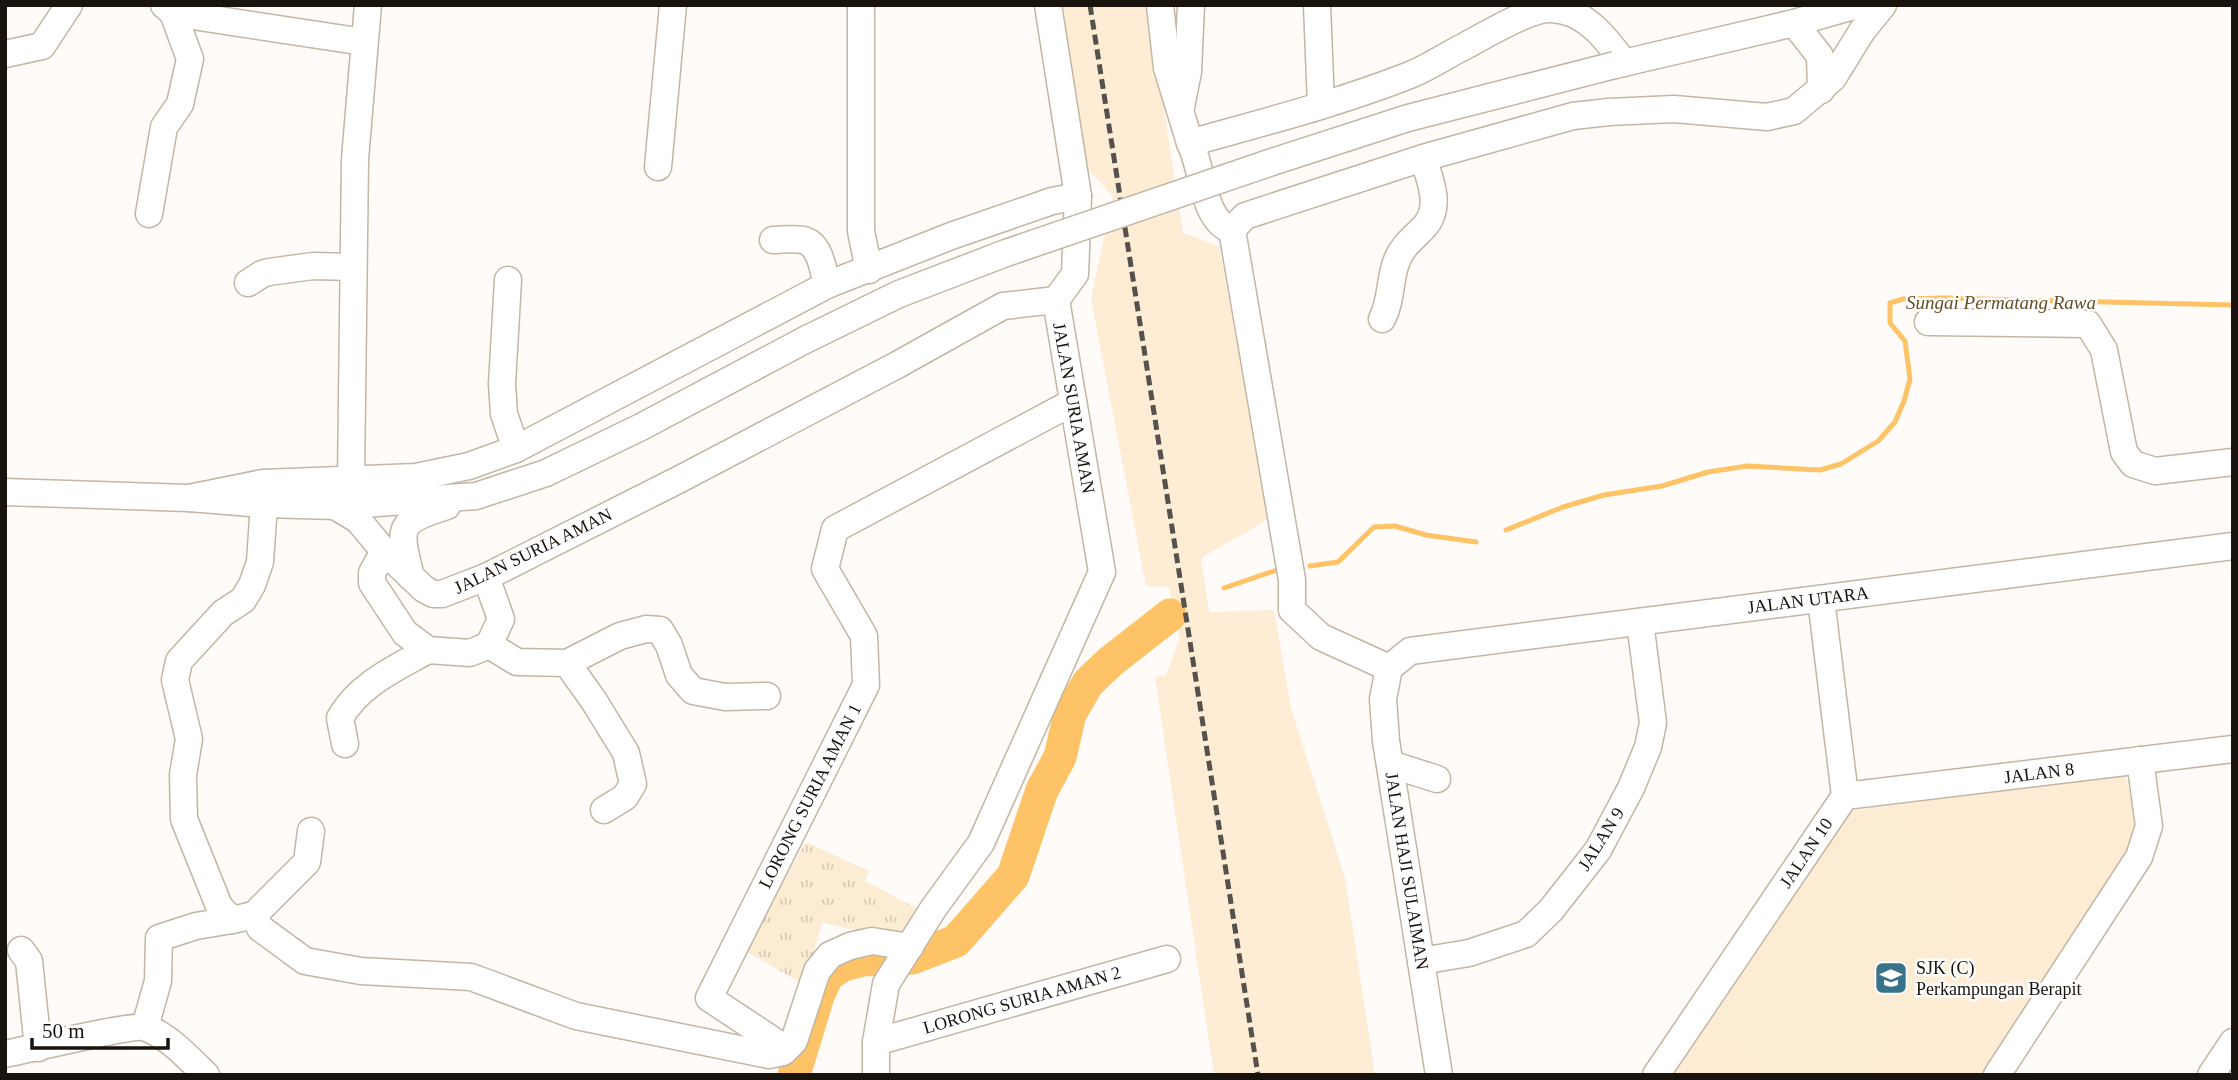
<svg xmlns="http://www.w3.org/2000/svg" width="2238" height="1080" font-family="'Times New Roman',serif">
<defs>
<pattern id="park-tufts" width="24" height="20" patternUnits="userSpaceOnUse" patternTransform="scale(1.75)"><rect width="24" height="20" fill="#fcecd3"/><path d="M3 7l-1-3M5 7V3M7 7l1-3M15 17l-1-3M17 17v-4M19 17l1-3" fill="none" stroke="#d7cab4"/></pattern>
</defs>
<rect width="100%" height="100%" fill="#fefbf8"/>
<g fill="#feedd4">
<path d="M 1059,5 L 1148,5 L 1183,233 L 1219,246 L 1269,519 L 1201,558 L 1209,612 L 1274,610 L 1291,708 L 1345,878 L 1375,1075 L 1214,1075 L 1155,677 L 1166,675 L 1180,638 L 1169,587 L 1146,586 L 1091,299 L 1113,196 L 1085,166 Z"/>
<path d="M 2124,774 L 2141,824 L 2112,882 L 1982,1075 L 1670,1075 L 1849,811 Z"/>
</g>
<path fill="#fcecd3" d="M 1915,806 L 1924,871 L 1951,868 L 1966,931 L 1872,1075 L 1758,1075 L 1705,1029 L 1853,815 Z"/>
<path fill="url(#park-tufts)" d="M 806,842 L 869,871 L 865,881 L 920,910 L 899,942 L 822,922 L 805,985 L 744,950 Z"/>
<g fill="none" stroke-linecap="round" stroke-linejoin="round">
<g stroke="#fdc366" stroke-width="5">
<path d="M 1506,530 L 1563,507 L 1604,495 L 1662,486 L 1708,472 L 1747,466 L 1820,470 L 1841,464 L 1878,441 L 1895,422 L 1904,401 L 1910,379 L 1905,341 L 1890,323 L 1890,303 L 1903,299 L 1944,298 L 2233,305"/>
<path d="M 1310,566 L 1338,562 L 1374,527 L 1395,526 L 1426,535 L 1476,542"/>
<path d="M 1224,588 L 1277,570"/>
</g>
<path stroke="#fdc366" stroke-width="33" d="M 794,1075 L 818,996 L 827,976 L 843,965 L 863,960 L 912,958 L 956,941 L 1013,876 L 1042,790 L 1060,757 L 1070,714 L 1088,683 L 1110,662 L 1170,615"/>
<defs>
<g id="minor">
<path d="M 861,5 L 861,231 L 869,270"/>
<path d="M 1048,5 L 1078,196 L 1075,274 L 1056,300"/>
<path d="M 1160,5 L 1167,68 L 1190,143 C 1203,167 1202,221 1232,230"/>
<path d="M 1317,5 L 1321,105"/>
<path d="M 173,13 L 364,42"/>
<path d="M 1794,23 L 1820,56 L 1821,90"/>
<path d="M 5,54 L 42,46 L 69,5"/>
<path d="M 1615,65 L 1794,23 L 1857,5"/>
<path d="M 1181,107 L 1188,72 L 1191,5"/>
<path d="M 1190,143 C 1264,122 1339,103 1410,75 C 1430,67 1448,54 1467,45 C 1485,35 1531,8 1550,9 C 1584,9 1606,38 1624,63"/>
<path d="M 658,167 L 673,5"/>
<path d="M 149,214 L 164,127 L 180,104 L 190,59 L 173,13 L 164,5"/>
<path d="M 773,240 C 782,240 794,238 803,240 C 821,244 823,271 827,285"/>
<path d="M 508,280 L 502,384 L 504,414 L 516,449"/>
<path d="M 248,283 L 262,274 L 269,272 L 313,266 L 353,267"/>
<path d="M 1382,319 C 1392,300 1389,280 1397,260 C 1403,245 1414,238 1425,226 C 1442,207 1430,179 1423,158"/>
<path d="M 1928,322 L 2088,324 L 2104,350 L 2124,452 L 2133,464 L 2155,471 L 2233,462"/>
<path d="M 351,479 L 355,159 L 368,5"/>
<path d="M 5,492 L 189,498 L 264,504 L 335,506 L 476,496 L 546,473 L 641,427"/>
<path d="M 189,498 L 263,483 L 416,477 L 469,466 L 516,449 L 827,285 L 951,236 L 1052,201 L 1078,196"/>
<path d="M 335,506 L 358,520 L 384,551 L 424,589 L 433,594 L 442,594 L 486,577 L 682,478 L 897,365 L 1003,306 L 1056,300"/>
<path d="M 384,551 L 372,573 L 372,583 L 405,633 L 428,650 L 470,653 L 489,645 L 501,619 L 486,577"/>
<path d="M 411,577 C 399,528 395,522 447,506"/>
<path d="M 489,645 L 517,662 L 567,663 L 620,636 L 646,629 L 660,630 L 669,645 L 679,675 L 693,691 L 725,697 L 767,696"/>
<path d="M 567,663 L 594,701 L 626,753 L 633,784 L 625,797 L 604,810"/>
<path d="M 1389,668 L 1321,637 L 1292,610 L 1292,580 L 1232,230 L 1245,216 L 1423,158 L 1573,116 L 1609,112 L 1674,109 L 1767,117 L 1794,111 L 1833,78 L 1862,31 L 1883,5"/>
<path d="M 1389,668 L 1410,651 L 2233,546"/>
<path d="M 1389,668 L 1383,699 L 1386,741 L 1439,1075"/>
<path d="M 345,744 L 340,718 C 358,685 396,668 428,650"/>
<path d="M 1390,764 L 1437,779"/>
<path d="M 1845,796 L 2233,749"/>
<path d="M 311,831 L 307,862 L 254,915 L 260,928 L 305,961 L 361,971 L 471,977 L 576,1016 L 769,1055 L 783,1052 L 794,1041 L 817,971 L 830,955 L 850,946 L 872,941 L 910,947"/>
<path d="M 254,915 L 232,920 L 219,906 L 184,819 L 183,775 L 189,739 L 175,680 L 179,661 L 223,613 L 243,600 L 252,585 L 260,562 L 264,504"/>
<path d="M 21,950 L 29,961 L 38,1048"/>
<path d="M 1421,961 L 1469,953 L 1526,934 L 1551,910 L 1598,850 L 1631,788 L 1648,747 L 1653,723 L 1640,622"/>
<path d="M 145,1027 L 158,981 L 159,938 L 196,926 L 232,920"/>
<path d="M 876,1042 L 1167,959"/>
<path d="M 786,1049 L 709,998 L 866,685 L 864,636 L 825,569 L 835,529 L 1073,402"/>
<path d="M 5,1054 C 27,1050 135,1023 147,1028 C 171,1038 188,1058 206,1075"/>
<path d="M 876,1075 L 876,1042 L 886,984 L 933,909 L 981,843 L 1102,572 L 1056,300"/>
<path d="M 1656,1075 L 1845,796 L 1821,599"/>
<path d="M 1997,1075 L 2139,857 L 2149,826 L 2140,760"/>
<path d="M 2211,1075 L 2233,1042"/>
</g>
</defs>
<use href="#minor" stroke="#c2b6a4" stroke-width="29"/>
<use href="#minor" stroke="#fff" stroke-width="26"/>
<path stroke="#55514c" stroke-width="5" stroke-dasharray="10 5" stroke-linecap="butt" d="M 1090,5 L 1258,1075"/>
<defs>
<path id="minor-bridge" d="M 641,427 L 805,340 L 899,294 L 1006,253 L 1272,162 L 1408,118 L 1615,65"/>
</defs>
<use href="#minor-bridge" stroke="#c2b6a4" stroke-width="29" stroke-linecap="butt"/>
<use href="#minor-bridge" stroke="#fff" stroke-width="26"/>
</g>
<defs>
<symbol id="school-square" viewBox="-11 -11 22 22"><rect x="-9" y="-9" width="18" height="18" rx="4" fill="#38738b" stroke="#fff"/><path d="M0-5L7-2L0 1L-7-2ZM-4 1L0 2.5L4 1V4Q0 6-4 4Z" fill="#fff"/></symbol>
</defs>
<g fill-rule="evenodd">
<use href="#school-square" x="1872" y="959" width="38" height="38"/>
</g>
<g text-anchor="middle" stroke-width="5" stroke-linejoin="round" paint-order="stroke">
<g font-size="18" fill="#18130d" stroke="#fff">
<text transform="translate(1074 408) rotate(80)" y="6">JALAN SURIA AMAN</text>
<text transform="translate(533 551) rotate(-26)" y="6">JALAN SURIA AMAN</text>
<text transform="translate(1808 600) rotate(-7)" y="6">JALAN UTARA</text>
<text transform="translate(2039 773) rotate(-7)" y="6">JALAN 8</text>
<text transform="translate(810 796) rotate(-63)" y="6">LORONG SURIA AMAN 1</text>
<text transform="translate(1601 839) rotate(-58)" y="6">JALAN 9</text>
<text transform="translate(1806 853) rotate(-56)" y="6">JALAN 10</text>
<text transform="translate(1407 871) rotate(81)" y="6">JALAN HAJI SULAIMAN</text>
<text transform="translate(1022 1000) rotate(-16)" y="6">LORONG SURIA AMAN 2</text>
</g>
<g font-size="18" fill="#18130d" stroke="#fff" text-anchor="start">
<text x="1916" y="974">SJK (C)<tspan x="1916" dy="21">Perkampungan Berapit</tspan></text>
</g>
<g font-size="19" font-style="italic" fill="#654d26" stroke="#fff">
<text x="2001" y="309">Sungai Permatang Rawa</text>
</g>
</g>
<rect width="2238" height="1080" fill="none" stroke="#18130d" stroke-width="14"/>
<path d="M32 1038v10h136v-10" fill="none" stroke="#18130d" stroke-width="3.5"/>
<text x="42" y="1038" font-size="21" fill="#18130d" stroke="#ffffff" stroke-width="5" paint-order="stroke">50 m</text>
</svg>
